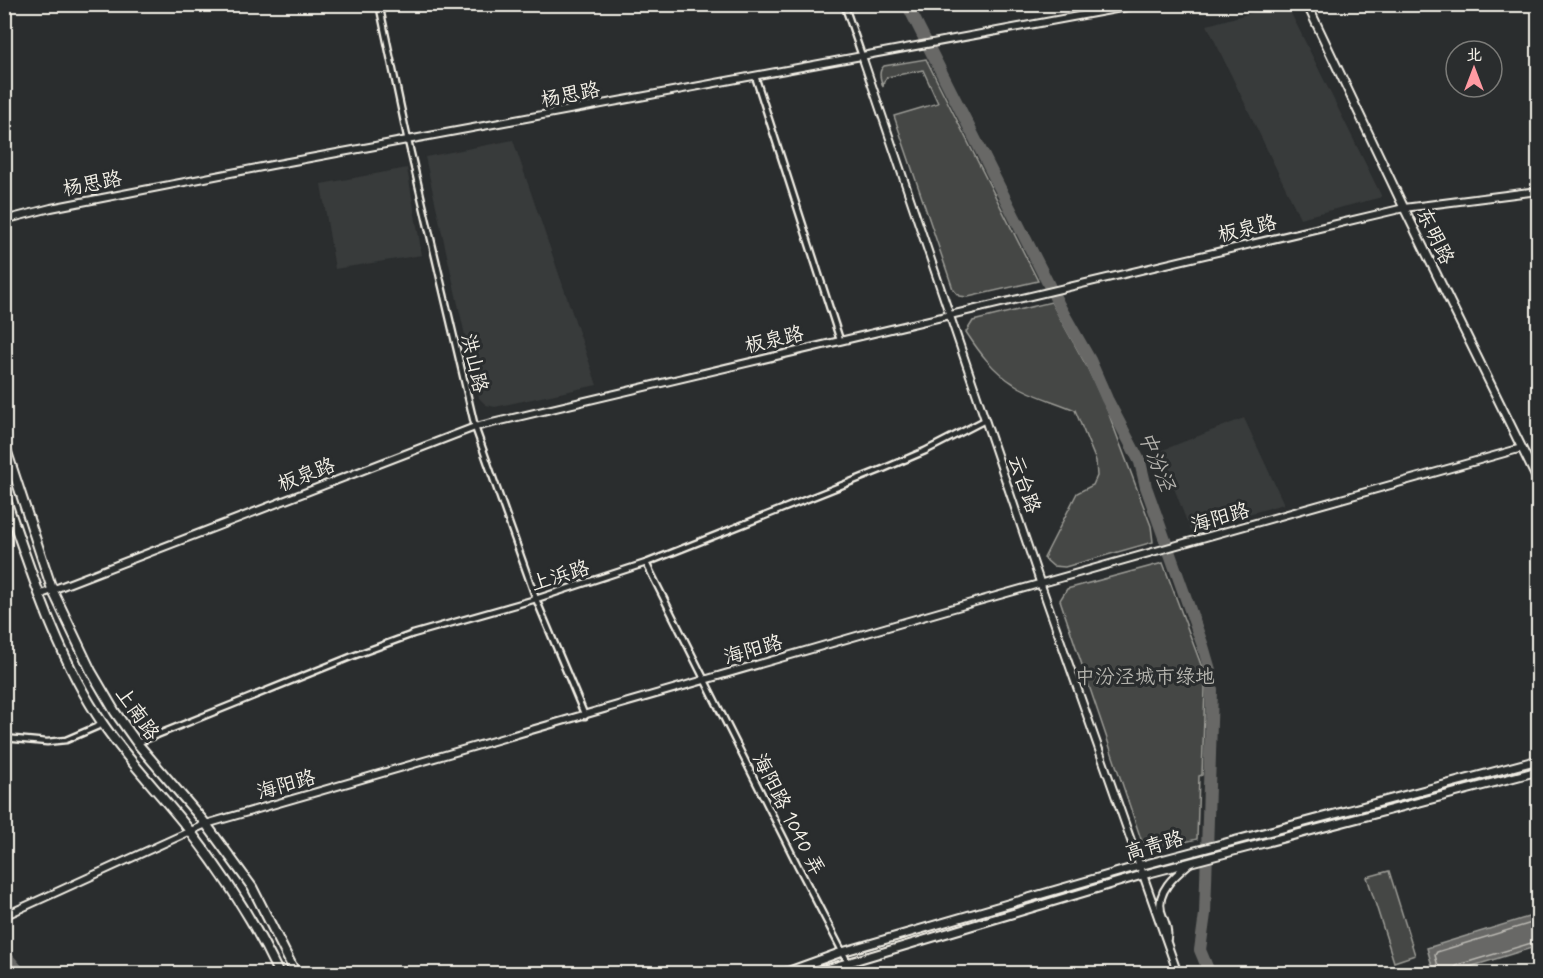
<svg xmlns="http://www.w3.org/2000/svg" width="1543" height="978" font-family="Mynerve,'LXGW WenKai TC',sans-serif">
<rect width="100%" height="100%" fill="#2a2d2e"/>
<filter id="ink" filterUnits="userSpaceOnUse"><feTurbulence type="fractalNoise" baseFrequency=".0167" numOctaves="2"/><feDisplacementMap in="SourceGraphic" scale="12" xChannelSelector="R" yChannelSelector="G"/><feConvolveMatrix kernelMatrix="1 2 1 2 8 2 1 2 1" color-interpolation-filters="sRGB"/></filter>
<g filter="url(#ink)">
<g fill="#373a3a">
<path d="M 1284,4 L 1287,5 L 1382,197 L 1300,218 L 1207,25 Z"/>
<path d="M 513,140 L 597,385 L 495,407 L 486,405 L 479,398 L 425,157 Z"/>
<path d="M 407,168 L 422,255 L 335,269 L 321,184 Z"/>
<path d="M 1244,418 L 1284,504 L 1190,530 L 1160,451 Z"/>
</g>
<g fill="#444645" stroke="#9c9c96" stroke-width="1.5">
<path d="M 926,59 L 1038,281 L 968,297 L 959,296 L 953,289 L 894,116 L 938,103 L 923,70 L 887,77 L 884,81 L 883,87 C 881,80 877,72 884,66 Z"/>
<path d="M 1051,302 L 1087,367 L 1108,412 L 1151,526 L 1153,542 L 1065,567 L 1053,566 L 1044,558 L 1077,493 L 1093,485 L 1097,476 L 1096,461 L 1075,410 C 1055,401 1032,396 1014,384 C 993,371 979,352 966,332 L 973,321 Z"/>
<path d="M 1163,563 L 1203,670 L 1205,688 L 1202,775 L 1199,776 L 1197,839 L 1153,850 L 1143,845 L 1060,600 L 1067,589 Z"/>
<path d="M 1389,871 L 1415,955 L 1394,962 L 1367,877 Z"/>
</g>
<path fill="#676866" stroke="#9f9f9a" stroke-width="1.5" d="M 1538,914 L 1538,946 L 1450,973 L 1434,973 L 1427,948 Z"/>
<g fill="none" stroke-linecap="round" stroke-linejoin="round">
<g stroke="#bcbab4" stroke-width="1.5">
<path d="M 1440,974 L 1435,955 L 1437,952 L 1538,921"/>
<path d="M 1453,974 L 1454,968 L 1458,965 L 1538,941"/>
</g>
<g stroke="#676866" stroke-width="12">
<path d="M 907,4 L 1061,309 L 1090,360 L 1107,399 L 1140,462 L 1146,487 L 1203,646 L 1210,670 L 1212,691 L 1205,914 L 1200,950 L 1210,974"/>
<path d="M 4,954 L 21,974"/>
</g>
<defs>
<g id="minor">
<path d="M 379,4 L 408,141 L 475,427 L 536,599 L 585,716"/>
<path d="M 844,4 L 862,56"/>
<path d="M 4,6 L 15,4"/>
<path d="M 755,76 L 840,340"/>
<path d="M 646,563 L 798,866 L 854,974"/>
<path d="M 4,738 L 47,742 L 66,740 L 103,724"/>
<path d="M 137,743 L 353,656 L 413,634 L 536,599 L 646,563 L 883,469 L 925,451 L 985,420"/>
</g>
<g id="tertiary">
<path d="M 862,56 L 1041,585 L 1178,974"/>
<path d="M 4,220 L 51,208 L 272,165 L 1143,4"/>
<path d="M 39,595 L 475,427 L 1404,208 L 1538,191"/>
<path d="M 4,916 L 206,824 L 950,609 L 1522,448"/>
<path d="M 1167,939 C 1169,929 1164,921 1161,911 C 1156,890 1177,874 1190,863"/>
</g>
<g id="secondary">
<path d="M 1307,4 L 1404,208 L 1538,481"/>
<path d="M 781,974 L 842,952 L 1139,866 L 1538,760"/>
<path d="M 810,974 L 1142,875 L 1538,771"/>
</g>
<g id="primary">
<path d="M 4,443 L 52,589 L 91,671 L 115,712 L 137,743 L 206,824 L 252,887 L 296,974"/>
<path d="M 4,494 C 30,569 58,659 103,724 C 129,762 162,795 190,831 C 224,875 255,923 279,974"/>
</g>
</defs>
<use href="#minor" stroke="#f4f1e8" stroke-width="9"/>
<use href="#tertiary" stroke="#f4f1e8" stroke-width="10"/>
<use href="#secondary" stroke="#f4f1e8" stroke-width="11"/>
<use href="#primary" stroke="#f4f1e8" stroke-width="12"/>
<use href="#minor" stroke="#2a2d2e" stroke-width="4.5"/>
<use href="#tertiary" stroke="#2a2d2e" stroke-width="6"/>
<use href="#secondary" stroke="#2a2d2e" stroke-width="7"/>
<use href="#primary" stroke="#2a2d2e" stroke-width="8"/>
</g>
</g>
<g text-anchor="middle" stroke-width="6" stroke-linejoin="round" paint-order="stroke">
<g font-size="20" fill="#f4f1e8" stroke="#2a2d2e">
<text transform="translate(570 94) rotate(-11)" y="7">杨思路</text>
<text transform="translate(92 183) rotate(-11)" y="7">杨思路</text>
<text transform="translate(1247 228) rotate(-13)" y="7">板泉路</text>
<text transform="translate(1436 236) rotate(64)" y="7">东明路</text>
<text transform="translate(774 339) rotate(-13)" y="7">板泉路</text>
<text transform="translate(475 363) rotate(77)" y="7">洪山路</text>
<text transform="translate(306 474) rotate(-21)" y="7">板泉路</text>
<text transform="translate(1025 484) rotate(71)" y="7">云台路</text>
<text transform="translate(1220 517) rotate(-16)" y="7">海阳路</text>
<text transform="translate(560 575) rotate(-17)" y="7">上浜路</text>
<text transform="translate(753 649) rotate(-16)" y="7">海阳路</text>
<text transform="translate(138 713) rotate(55)" y="7">上南路</text>
<text transform="translate(286 784) rotate(-16)" y="7">海阳路</text>
<text transform="translate(789 814) rotate(63)" y="7">海阳路 1040 弄</text>
<text transform="translate(1154 845) rotate(-16)" y="7">高青路</text>
</g>
<g font-size="20" fill="#b6b5af" stroke="#2a2d2e">
<text x="1145" y="683">中汾泾城市绿地</text>
</g>
<g font-size="21" font-style="italic" fill="#b5b3ae" stroke="#2a2d2e">
<text transform="translate(1157 461) rotate(68)" y="7">中汾泾</text>
</g>
</g>
<rect width="1543" height="978" fill="none" stroke="#2a2d2e" stroke-width="24"/>
<rect x="12" y="12" width="1519" height="954" fill="none" stroke="#f4f1e8" stroke-width="2" filter="url(#ink)"/>
<g transform="translate(1474 69)"><circle r="28" fill="#2a2d2e" stroke="#7b7b78" stroke-width="1.5"/>
<path d="M0-4.5L10 22L0 15L-10 22Z" fill="#ff9aa2"/>
<text y="-9" font-size="16" font-weight="bold" text-anchor="middle" fill="#f4f1e8">北</text>
</g>
</svg>
